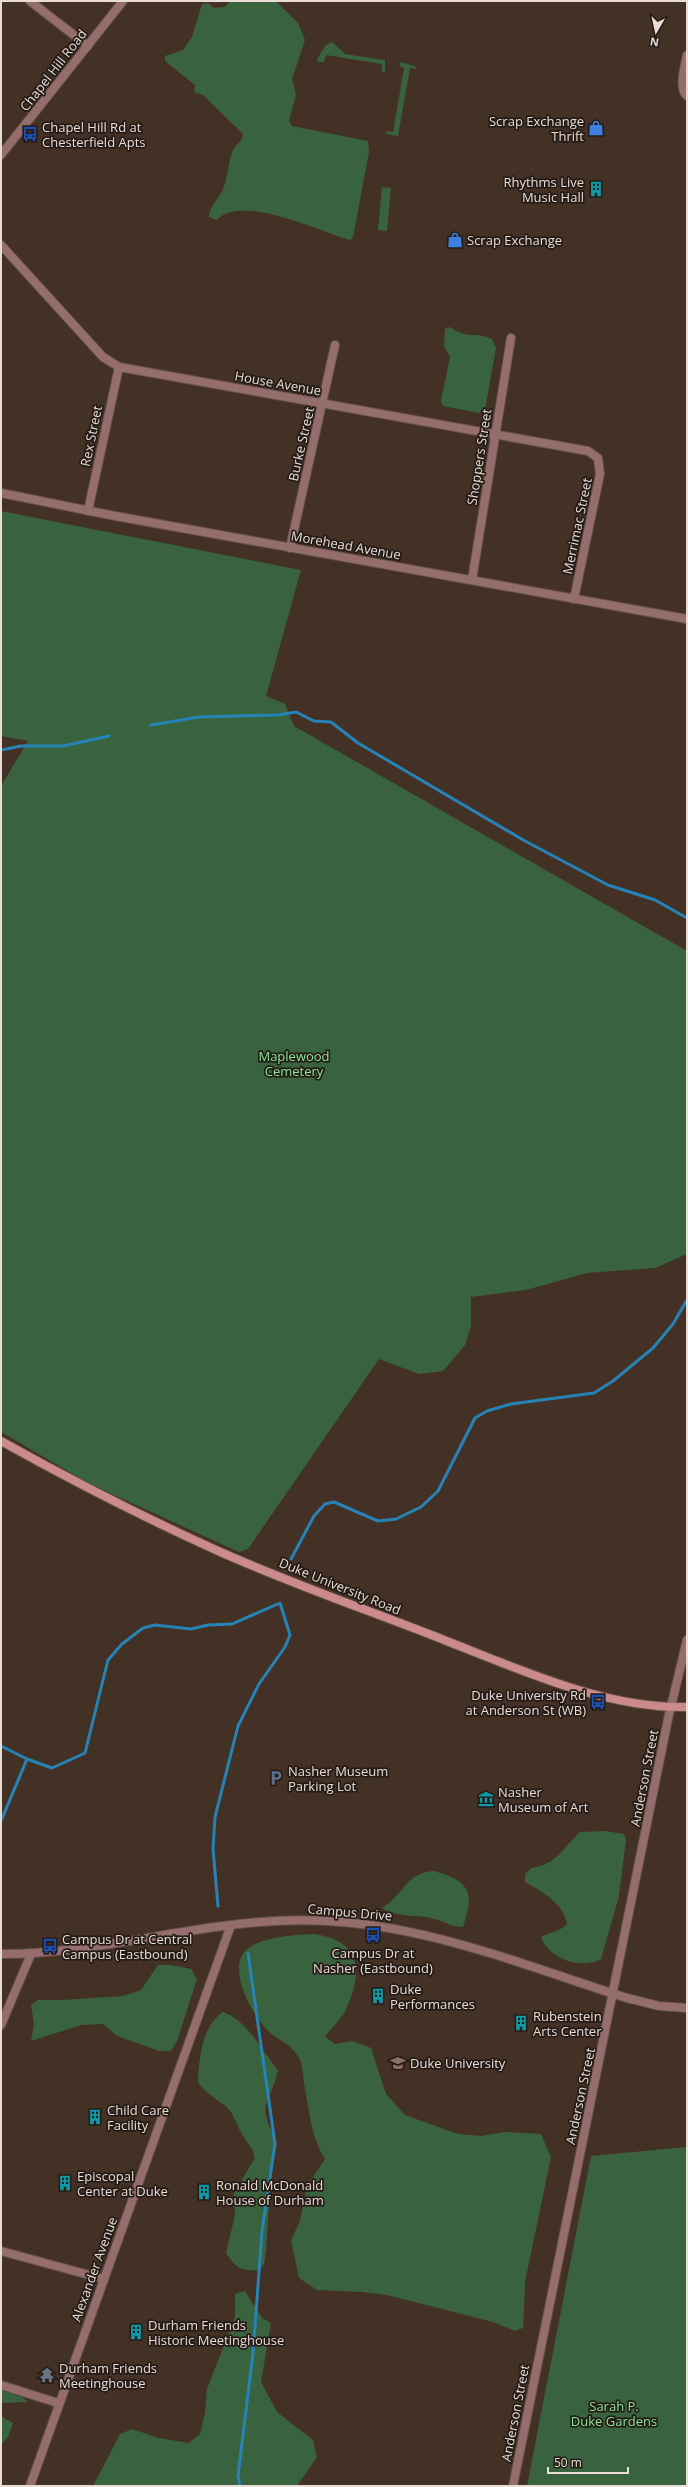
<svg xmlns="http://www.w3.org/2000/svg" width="688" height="2487" font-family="'Open Sans',sans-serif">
<rect width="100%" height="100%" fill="#443125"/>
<g fill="#39623e">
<path d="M 230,1 L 276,1 L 298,23 L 305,40 L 292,79 L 296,95 L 289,121 L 292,126 L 368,141 L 369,152 L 353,237 L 350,240 C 321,232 241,193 217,220 L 209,217 C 209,207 219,198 223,189 C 229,176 227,160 235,147 C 239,142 243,140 243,134 L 203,95 L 194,92 L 195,85 L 165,61 L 165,56 L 183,50 L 192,37 L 202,4 L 208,3 L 214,8 L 225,7 Z"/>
<path d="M 332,42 L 345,54 L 385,60 L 385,72 L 382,72 L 382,64 L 326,55 L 324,62 L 318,62 L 317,59 L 326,45 Z"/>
<path d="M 401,62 L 417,67 L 416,69 L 410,68 L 398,136 L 385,134 L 388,131 L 393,132 L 404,68 L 399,66 Z"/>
<path d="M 382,187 L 391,188 L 387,231 L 378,230 Z"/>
<path d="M 450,327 C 468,340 475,331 492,339 L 496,348 L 485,410 L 479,413 L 443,406 L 441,401 L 450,357 L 444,346 L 445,329 Z"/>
<path d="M 1,511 L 301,570 L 266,696 L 285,704 L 294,726 L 687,951 L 687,1254 L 655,1268 L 587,1273 L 526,1290 L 471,1297 L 471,1326 L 465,1345 L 443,1371 L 419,1374 L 379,1359 L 248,1549 L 239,1552 L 90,1484 L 1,1432 L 1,786 L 28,741 L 1,736 Z"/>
<path d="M 605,1831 L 624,1834 L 626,1840 L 619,1896 L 601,1959 C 581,1970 549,1959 541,1937 C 551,1932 559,1932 567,1924 C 563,1903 543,1892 525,1882 L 525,1874 L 531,1868 C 556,1865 563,1848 580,1832 Z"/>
<path d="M 434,1871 C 470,1881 475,1892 463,1927 C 452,1927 445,1922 435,1919 C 418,1914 397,1918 382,1908 C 405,1894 405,1873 434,1871 Z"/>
<path d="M 315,1934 C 359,1941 364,1969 347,2007 C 343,2018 332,2027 325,2037 L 335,2044 L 352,2041 L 371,2048 L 386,2094 L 405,2115 L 458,2134 L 481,2136 L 505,2132 L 541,2134 L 551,2157 L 525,2282 L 523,2328 L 515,2331 L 493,2322 L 387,2295 L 362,2292 L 317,2290 L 299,2278 L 291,2240 L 300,2221 L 307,2186 L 325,2159 C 311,2137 309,2109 304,2084 C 303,2076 303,2067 300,2060 C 291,2042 279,2042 267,2030 C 252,2014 223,1964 250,1947 C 268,1936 294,1935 315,1934 Z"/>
<path d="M 158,1965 L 171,1965 L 191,1969 L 197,1979 L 177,2041 L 171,2051 L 159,2051 L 117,2036 L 103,2024 L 81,2025 L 31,2041 L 34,2024 L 31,2005 L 38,2000 L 63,2000 L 123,1996 L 141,1990 Z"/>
<path d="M 223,2012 C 248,2021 262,2051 278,2070 C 271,2104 256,2101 274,2136 L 266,2250 L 264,2264 L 260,2270 C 241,2271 237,2269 226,2253 L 235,2215 L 234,2193 L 255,2158 C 253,2147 247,2143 242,2134 C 236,2124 234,2112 224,2105 C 214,2097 205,2093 198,2082 C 199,2058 202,2026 223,2012 Z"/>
<path d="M 687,2147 L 687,2486 L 527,2486 L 591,2156 Z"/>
<path d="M 245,2291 L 262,2318 L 271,2323 L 261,2382 L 277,2412 L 313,2440 L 317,2457 L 297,2486 L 93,2486 L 120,2434 L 132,2429 L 159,2438 L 189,2443 L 200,2434 L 205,2413 L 207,2389 L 235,2317 L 235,2294 Z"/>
<path d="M 1,2390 L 22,2397 L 28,2402 L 1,2403 Z"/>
<path d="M 1,2416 L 13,2423 L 8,2437 L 1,2445 Z"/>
</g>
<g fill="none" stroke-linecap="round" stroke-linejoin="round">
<g stroke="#2683b7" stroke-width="3">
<path d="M 151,725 L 199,717 L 278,715 L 296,712 L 314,721 L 331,722 L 358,743 L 525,841 L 608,885 L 655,900 L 687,918"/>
<path d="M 1,750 L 21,746 L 63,746 L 109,736"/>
<path d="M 291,1559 L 314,1516 L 325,1504 L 334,1502 L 378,1521 L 396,1519 L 421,1507 L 438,1491 L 475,1418 L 487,1411 L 511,1404 L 594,1393 L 613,1381 L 653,1348 L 673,1324 L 687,1300"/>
<path d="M 1,1746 L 27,1759"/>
<path d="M 1,1821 L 27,1759 L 52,1768 L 85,1753 L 108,1660 L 122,1644 L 143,1628 L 155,1625 L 191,1629 L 208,1625 L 232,1624 L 280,1603 L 290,1635 L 285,1647 L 259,1684 L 238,1726 L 215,1817 L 213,1849 L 218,1906"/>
<path d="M 240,2486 L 238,2476 L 253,2353 L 262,2231 L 275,2144 L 248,1953"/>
</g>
<defs>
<g id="minor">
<path d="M 30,1 L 88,46"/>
<path d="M 687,55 C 685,66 678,88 687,96"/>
<path d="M 1,245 L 103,357 L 119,367 L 588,451 L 598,458 L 600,474 L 574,599"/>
<path d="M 88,511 L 119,367"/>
<path d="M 290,548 L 335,345"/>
<path d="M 472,580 L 511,338"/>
<path d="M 1,1954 C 94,1954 183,1926 275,1921 C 400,1913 510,1961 627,1998 L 659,2006 L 687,2008"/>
<path d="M 1,2025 L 31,1954"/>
<path d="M 1,2251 L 104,2279"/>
<path d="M 1,2385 L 58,2403"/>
<path d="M 30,2486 L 231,1925"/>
</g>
<g id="tertiary">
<path d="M 1,155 L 123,1"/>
<path d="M 1,493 L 115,516 L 687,619"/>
<path d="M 513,2486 L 668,1719 L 687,1640"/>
</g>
<path id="secondary" d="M 1,1441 C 71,1480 143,1517 216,1550 C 287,1582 362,1608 434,1636 C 512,1666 602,1709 687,1707"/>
</defs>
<use href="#minor" stroke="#625045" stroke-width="10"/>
<use href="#tertiary" stroke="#625045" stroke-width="10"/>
<use href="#secondary" stroke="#625045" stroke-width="10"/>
<use href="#minor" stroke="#956d6d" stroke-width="8"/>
<use href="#tertiary" stroke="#956d6d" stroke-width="8"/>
<use href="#secondary" stroke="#cb8a8b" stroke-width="8"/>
</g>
<defs>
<symbol id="shop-bare" viewBox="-9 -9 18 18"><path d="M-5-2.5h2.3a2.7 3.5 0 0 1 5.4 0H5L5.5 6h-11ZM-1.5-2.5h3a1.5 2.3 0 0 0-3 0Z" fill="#3f7fe0" stroke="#241b16" stroke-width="2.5" paint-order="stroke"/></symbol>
<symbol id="bus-bare" viewBox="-9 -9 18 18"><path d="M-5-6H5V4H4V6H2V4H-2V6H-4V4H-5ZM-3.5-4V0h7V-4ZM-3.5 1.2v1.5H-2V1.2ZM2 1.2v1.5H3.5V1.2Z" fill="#1a4fb4" stroke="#241b16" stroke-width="2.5" paint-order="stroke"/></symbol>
<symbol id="building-bare" viewBox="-9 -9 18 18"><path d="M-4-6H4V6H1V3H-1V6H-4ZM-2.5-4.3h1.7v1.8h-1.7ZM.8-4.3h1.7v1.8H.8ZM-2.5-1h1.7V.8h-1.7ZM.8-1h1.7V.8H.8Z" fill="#0f9aa8" stroke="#241b16" stroke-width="2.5" paint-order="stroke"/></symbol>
<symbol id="parking-bare" viewBox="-9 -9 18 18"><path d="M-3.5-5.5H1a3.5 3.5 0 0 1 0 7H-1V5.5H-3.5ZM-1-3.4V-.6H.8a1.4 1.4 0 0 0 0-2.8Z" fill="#5c6f8a" stroke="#241b16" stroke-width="2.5" paint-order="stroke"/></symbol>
<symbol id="museum-bare" viewBox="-9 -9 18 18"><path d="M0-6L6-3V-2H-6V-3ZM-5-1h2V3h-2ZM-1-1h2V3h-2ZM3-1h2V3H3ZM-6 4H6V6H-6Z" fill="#0f9aa8" stroke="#241b16" stroke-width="2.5" paint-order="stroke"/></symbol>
<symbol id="university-bare" viewBox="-9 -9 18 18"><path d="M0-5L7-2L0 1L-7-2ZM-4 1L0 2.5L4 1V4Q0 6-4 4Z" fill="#8d6e63" stroke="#241b16" stroke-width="2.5" paint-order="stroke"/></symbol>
<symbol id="temple-bare" viewBox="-9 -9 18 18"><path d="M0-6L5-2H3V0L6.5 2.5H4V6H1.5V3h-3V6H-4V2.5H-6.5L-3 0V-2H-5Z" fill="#6b7280" stroke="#241b16" stroke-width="2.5" paint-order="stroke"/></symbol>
</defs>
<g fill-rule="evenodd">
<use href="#shop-bare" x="585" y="117" width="22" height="22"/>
<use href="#bus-bare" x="19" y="123" width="22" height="22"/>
<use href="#building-bare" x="585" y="178" width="22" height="22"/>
<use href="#shop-bare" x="444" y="229" width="22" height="22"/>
<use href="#bus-bare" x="587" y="1691" width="22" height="22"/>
<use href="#parking-bare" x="265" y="1767" width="22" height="22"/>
<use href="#museum-bare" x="475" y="1788" width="22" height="22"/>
<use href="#bus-bare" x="362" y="1924" width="22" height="22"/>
<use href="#bus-bare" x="39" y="1935" width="22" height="22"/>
<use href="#building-bare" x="367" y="1985" width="22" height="22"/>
<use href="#building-bare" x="510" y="2012" width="22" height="22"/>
<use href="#university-bare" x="387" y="2052" width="22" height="22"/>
<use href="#building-bare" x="84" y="2106" width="22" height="22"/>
<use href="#building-bare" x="54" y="2172" width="22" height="22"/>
<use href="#building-bare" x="193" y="2181" width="22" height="22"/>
<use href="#building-bare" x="125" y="2321" width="22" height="22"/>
<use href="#temple-bare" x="36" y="2364" width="22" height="22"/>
</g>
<g text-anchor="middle" stroke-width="3.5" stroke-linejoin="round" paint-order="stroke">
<g font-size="13" fill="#e9dcd5" stroke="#241b16">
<text transform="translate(53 70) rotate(-52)" y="5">Chapel Hill Road</text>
<text transform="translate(278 383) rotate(10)" y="5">House Avenue</text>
<text transform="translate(91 436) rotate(-78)" y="5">Rex Street</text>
<text transform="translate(301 444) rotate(-77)" y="5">Burke Street</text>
<text transform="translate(479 457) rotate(-81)" y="5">Shoppers Street</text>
<text transform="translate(577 526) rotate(-78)" y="5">Merrimac Street</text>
<text transform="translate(346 545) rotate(10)" y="5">Morehead Avenue</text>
<text transform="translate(340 1586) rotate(22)" y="5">Duke University Road</text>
<text transform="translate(644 1778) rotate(-79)" y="5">Anderson Street</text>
<text transform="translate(350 1912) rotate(5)" y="5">Campus Drive</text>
<text transform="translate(580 2096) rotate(-78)" y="5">Anderson Street</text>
<text transform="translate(94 2269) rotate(-70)" y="5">Alexander Avenue</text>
<text transform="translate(515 2413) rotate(-79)" y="5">Anderson Street</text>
</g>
<g font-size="13" fill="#e9dcd5" stroke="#241b16" text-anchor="start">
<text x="584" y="126" text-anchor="end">Scrap Exchange<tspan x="584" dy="15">Thrift</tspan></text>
<text x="42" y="132">Chapel Hill Rd at<tspan x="42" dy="15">Chesterfield Apts</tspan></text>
<text x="584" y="187" text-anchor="end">Rhythms Live<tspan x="584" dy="15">Music Hall</tspan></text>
<text x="467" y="245">Scrap Exchange</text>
<text x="586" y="1700" text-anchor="end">Duke University Rd<tspan x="586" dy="15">at Anderson St (WB)</tspan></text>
<text x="288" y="1776">Nasher Museum<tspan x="288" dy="15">Parking Lot</tspan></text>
<text x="498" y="1797">Nasher<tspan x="498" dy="15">Museum of Art</tspan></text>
<text x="62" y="1944">Campus Dr at Central<tspan x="62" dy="15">Campus (Eastbound)</tspan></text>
<text x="373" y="1958" text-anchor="middle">Campus Dr at<tspan x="373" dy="15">Nasher (Eastbound)</tspan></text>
<text x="390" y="1994">Duke<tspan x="390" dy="15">Performances</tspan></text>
<text x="533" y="2021">Rubenstein<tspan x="533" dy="15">Arts Center</tspan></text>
<text x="410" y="2068">Duke University</text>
<text x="107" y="2115">Child Care<tspan x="107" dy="15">Facility</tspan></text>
<text x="77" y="2181">Episcopal<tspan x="77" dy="15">Center at Duke</tspan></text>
<text x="216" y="2190">Ronald McDonald<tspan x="216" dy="15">House of Durham</tspan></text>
<text x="148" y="2330">Durham Friends<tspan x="148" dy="15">Historic Meetinghouse</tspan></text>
<text x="59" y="2373">Durham Friends<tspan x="59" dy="15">Meetinghouse</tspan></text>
</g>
<g font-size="13" fill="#89e894" stroke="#241b16">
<text x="294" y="1061">Maplewood<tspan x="294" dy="15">Cemetery</tspan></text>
<text x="614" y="2411">Sarah P.<tspan x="614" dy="15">Duke Gardens</tspan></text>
</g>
</g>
<rect width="688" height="2487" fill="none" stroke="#e9dcd5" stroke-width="4"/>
<g transform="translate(656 32) rotate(189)" stroke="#241b16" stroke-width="3" paint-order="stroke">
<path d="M0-3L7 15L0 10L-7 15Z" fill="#e9dcd5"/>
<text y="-6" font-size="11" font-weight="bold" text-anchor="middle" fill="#e9dcd5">N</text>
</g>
<path d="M548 2467v6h80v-6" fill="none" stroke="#e9dcd5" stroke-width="2"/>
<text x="554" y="2467" font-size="12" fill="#e9dcd5" stroke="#241b16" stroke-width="3" paint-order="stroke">50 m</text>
</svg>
